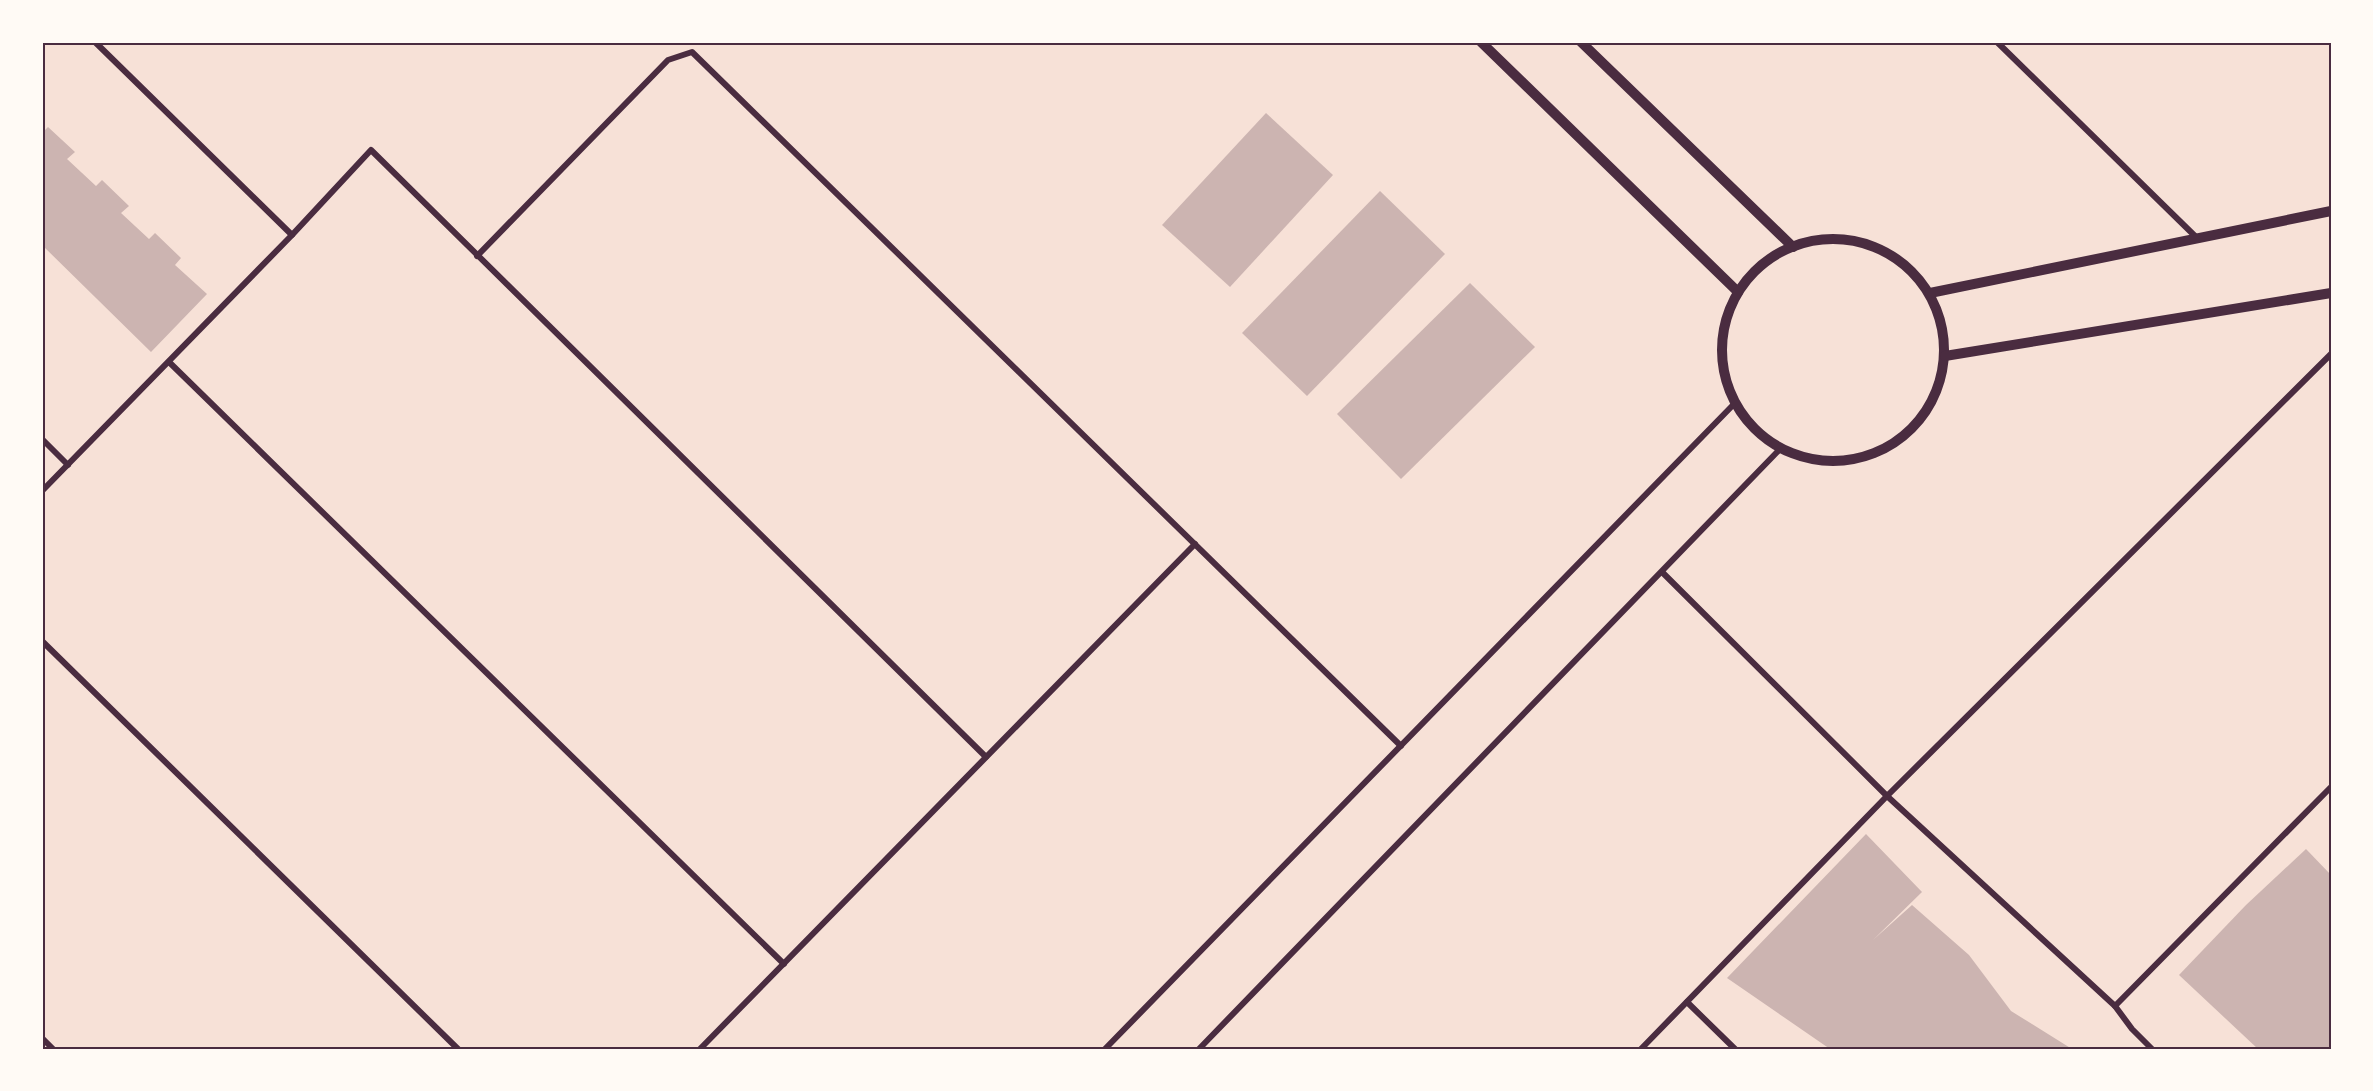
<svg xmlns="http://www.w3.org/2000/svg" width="2373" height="1091" font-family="Helvetica,sans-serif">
<rect width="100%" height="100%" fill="#f7e1d7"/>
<g fill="#ccb4b1">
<path d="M 1266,113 L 1333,175 L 1230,287 L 1162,225 Z"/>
<path d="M 48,127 L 75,152 L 67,159 L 96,186 L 102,180 L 129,206 L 121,213 L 149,239 L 155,233 L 181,258 L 175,265 L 207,294 L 151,352 L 42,245 L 42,133 Z"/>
<path d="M 1380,191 L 1445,254 L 1307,396 L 1242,333 Z"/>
<path d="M 1470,283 L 1535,347 L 1401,479 L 1337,414 Z"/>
<path d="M 1866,834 L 1922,892 L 1873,940 L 1912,905 L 1969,955 L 2011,1011 L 2072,1049 L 1830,1049 L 1727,978 Z"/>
<path d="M 2306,849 L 2331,875 L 2331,1049 L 2258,1049 L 2179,975 L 2246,905 Z"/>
</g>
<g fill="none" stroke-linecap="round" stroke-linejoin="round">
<g stroke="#4a2c40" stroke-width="6">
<path d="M 95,42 L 292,235"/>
<path d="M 1997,42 L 2197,238"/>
<path d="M 477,256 L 668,60 L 692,52 L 1401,746"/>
<path d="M 169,362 L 784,964"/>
<path d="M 42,439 L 68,465"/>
<path d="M 42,491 L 292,235 L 371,150 L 986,757"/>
<path d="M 1662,572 L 1887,796 L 2115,1006 L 2132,1029 L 2152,1049"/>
<path d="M 42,641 L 458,1049"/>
<path d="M 1687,1002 L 1735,1049"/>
<path d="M 2115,1006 L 2331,787"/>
<path d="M 42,1038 L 53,1049"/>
<path d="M 700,1049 L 1195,544"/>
<path d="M 1105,1049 L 1735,403"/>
<path d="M 1199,1049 L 1781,448"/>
<path d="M 1641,1049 L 1887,796 L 2331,354"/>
</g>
<g stroke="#4a2c40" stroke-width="10">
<path d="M 1481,42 L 1738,292"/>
<path d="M 1581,42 L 1793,247"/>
<circle cx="1833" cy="350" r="111"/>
<path d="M 1930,293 L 2331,211"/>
<path d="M 1945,356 L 2331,293"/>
</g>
</g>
<rect width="2373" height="1091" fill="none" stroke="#fffaf5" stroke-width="87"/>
<rect x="44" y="44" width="2286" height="1004" fill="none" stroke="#4a2c40" stroke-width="2"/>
</svg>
